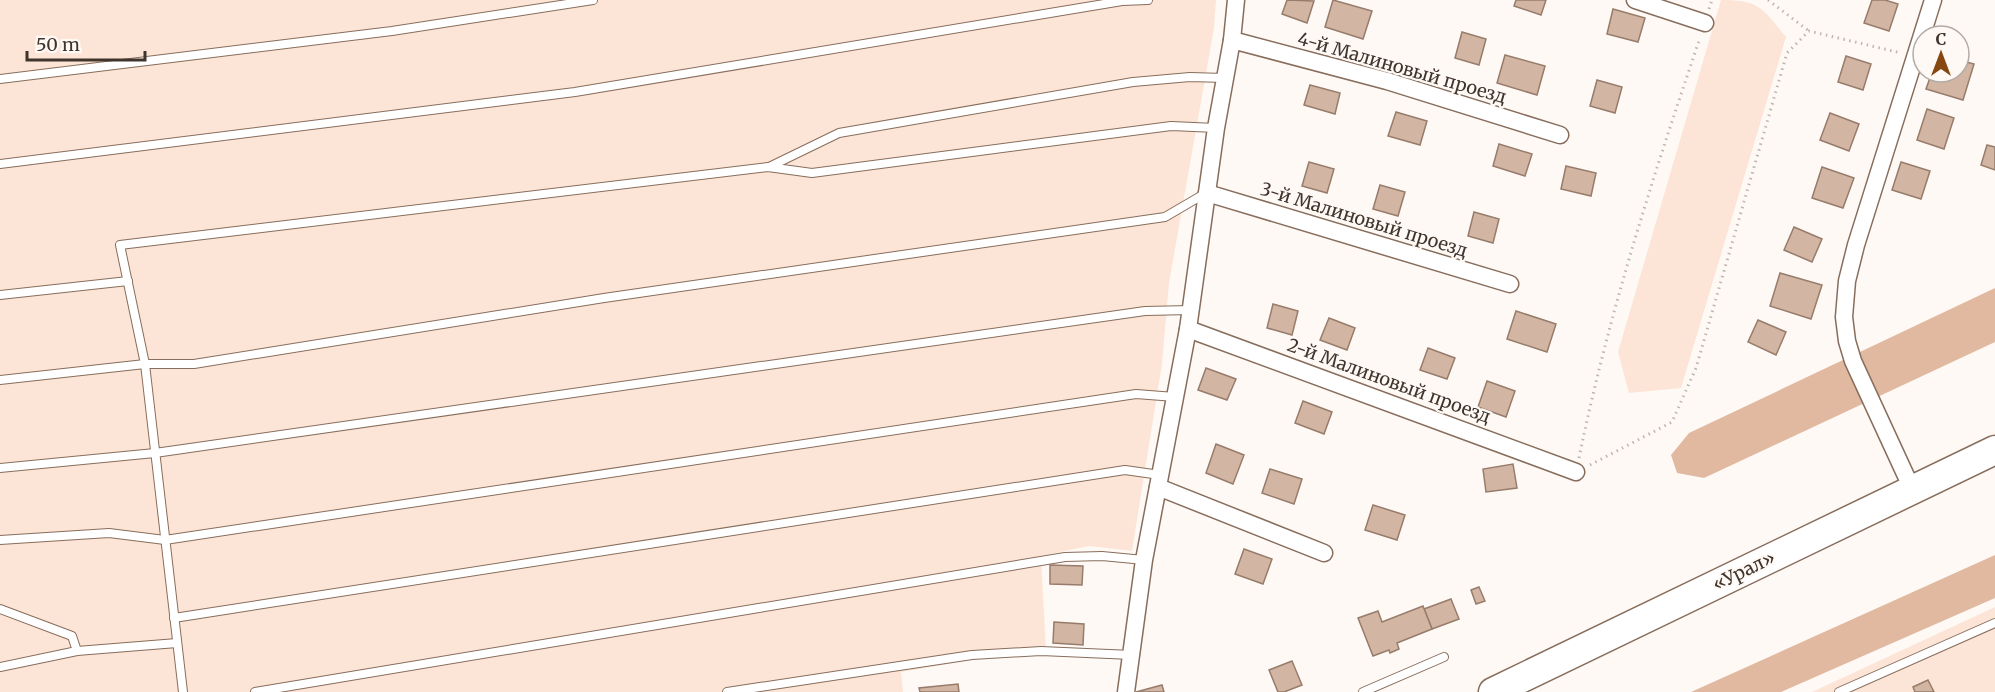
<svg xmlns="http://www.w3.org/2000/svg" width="1995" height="692" font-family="Merriweather,serif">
<rect width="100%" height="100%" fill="#fff9f5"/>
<g fill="#fce5d6">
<path d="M 0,0 L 1216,0 L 1214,28 L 1169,283 L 1162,364 L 1132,551 L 1089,546 L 1041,556 L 1046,652 L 971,660 L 901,672 L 903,692 L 0,692 Z"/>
<path d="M 1721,0 C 1760,0 1762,8 1786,37 L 1681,388 L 1629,393 L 1618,352 Z"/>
<path d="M 1995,607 L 1995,692 L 1812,692 Z"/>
</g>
<g fill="#e1b9a0">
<path d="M 1995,288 L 1995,342 L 1704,478 L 1677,473 L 1671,455 L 1689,433 Z"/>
<path d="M 1995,555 L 1995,598 L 1781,692 L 1691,692 Z"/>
</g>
<g fill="#d2b5a3" stroke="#977c6b" stroke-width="1.5">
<path d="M 1287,0 L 1314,1 L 1307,23 L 1282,14 Z"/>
<path d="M 1333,0 L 1372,11 L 1363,39 L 1325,27 Z"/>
<path d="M 1516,0 L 1546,0 L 1541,15 L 1514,6 Z"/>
<path d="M 1872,0 L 1885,0 L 1898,4 L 1889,31 L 1864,23 Z"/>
<path d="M 1613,9 L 1645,18 L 1638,42 L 1607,34 Z"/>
<path d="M 1462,32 L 1486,39 L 1479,65 L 1455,58 Z"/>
<path d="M 1505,55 L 1545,66 L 1537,95 L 1497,83 Z"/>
<path d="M 1846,56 L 1871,64 L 1863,90 L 1838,82 Z"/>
<path d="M 1959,60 L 1974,64 L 1963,100 L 1926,89 L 1932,72 L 1959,72 Z"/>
<path d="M 1597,80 L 1622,87 L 1615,113 L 1590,106 Z"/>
<path d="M 1310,85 L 1340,93 L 1335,114 L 1304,105 Z"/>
<path d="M 1927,109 L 1954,118 L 1944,149 L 1917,140 Z"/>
<path d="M 1396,112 L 1427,121 L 1420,145 L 1388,136 Z"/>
<path d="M 1830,113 L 1859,124 L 1849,151 L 1820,140 Z"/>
<path d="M 1499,144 L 1532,154 L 1525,176 L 1493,166 Z"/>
<path d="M 1987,145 L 1995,147 L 1995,170 L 1981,165 Z"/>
<path d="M 1309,162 L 1334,169 L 1327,193 L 1302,186 Z"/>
<path d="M 1901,162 L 1930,171 L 1921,199 L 1892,190 Z"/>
<path d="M 1566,166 L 1596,173 L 1591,196 L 1561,189 Z"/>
<path d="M 1822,167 L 1854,178 L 1843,208 L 1812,198 Z"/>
<path d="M 1380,185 L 1405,192 L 1398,216 L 1373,209 Z"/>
<path d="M 1474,212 L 1499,219 L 1493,243 L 1468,236 Z"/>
<path d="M 1794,227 L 1822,239 L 1812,262 L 1784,250 Z"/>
<path d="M 1780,273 L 1822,285 L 1811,319 L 1770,306 Z"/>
<path d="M 1273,304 L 1298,311 L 1292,335 L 1267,328 Z"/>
<path d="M 1516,311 L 1556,324 L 1547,352 L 1507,339 Z"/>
<path d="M 1329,318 L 1355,328 L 1347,350 L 1320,340 Z"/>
<path d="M 1758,320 L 1786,332 L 1776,355 L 1748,342 Z"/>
<path d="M 1428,348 L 1455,358 L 1447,379 L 1420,370 Z"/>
<path d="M 1206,368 L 1236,379 L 1227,400 L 1198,390 Z"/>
<path d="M 1487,381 L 1515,391 L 1506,417 L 1478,407 Z"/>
<path d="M 1303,401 L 1332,412 L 1324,434 L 1295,423 Z"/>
<path d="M 1216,444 L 1244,455 L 1233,484 L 1206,473 Z"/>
<path d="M 1513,464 L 1517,488 L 1486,492 L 1483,469 Z"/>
<path d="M 1270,469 L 1302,479 L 1294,504 L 1262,493 Z"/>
<path d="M 1373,505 L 1405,515 L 1397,540 L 1365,530 Z"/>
<path d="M 1244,549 L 1272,559 L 1263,584 L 1235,574 Z"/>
<path d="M 1050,565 L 1083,566 L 1082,585 L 1050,584 Z"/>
<path d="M 1479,587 L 1485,601 L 1476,604 L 1471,590 Z"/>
<path d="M 1451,599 L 1459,619 L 1432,629 L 1424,609 Z"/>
<path d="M 1423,606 L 1432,629 L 1397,643 L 1399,649 L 1390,653 L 1389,650 L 1373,656 L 1358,618 L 1378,611 L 1382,622 Z"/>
<path d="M 1054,622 L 1084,624 L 1083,645 L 1053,643 Z"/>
<path d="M 1292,661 L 1302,685 L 1284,692 L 1278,692 L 1269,670 Z"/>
<path d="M 1928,680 L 1934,692 L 1915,692 L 1913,687 Z"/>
<path d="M 958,684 L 959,692 L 920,692 L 919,688 Z"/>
<path d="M 1162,685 L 1164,692 L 1136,692 Z"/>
</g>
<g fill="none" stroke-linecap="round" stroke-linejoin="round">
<defs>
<g id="service">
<path d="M 0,79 L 392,31 L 593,0"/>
<path d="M 0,164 L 575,92 L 1122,1 L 1148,0"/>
<path d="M 769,167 L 839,133 L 1133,82 L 1190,77 L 1225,78"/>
<path d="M 0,295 L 128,281"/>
<path d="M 0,380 L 145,364 L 194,364 L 604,298 L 1165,217 L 1206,193"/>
<path d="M 0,468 L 155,453 L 1145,311 L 1191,310"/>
<path d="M 0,540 L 109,533 L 165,540 L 1136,394 L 1175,397"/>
<path d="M 0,609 L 72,636 L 77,651"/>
<path d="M 174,618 L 1125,470 L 1160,475"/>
<path d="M 0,667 L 77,651 L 177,643"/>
<path d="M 183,692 L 145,364 L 120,245 L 768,167 L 812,173 L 1171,126 L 1216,128"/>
<path d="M 255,692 L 1065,557 L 1102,556 L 1144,560"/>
<path d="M 727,692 L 972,655 L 1041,651 L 1132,655"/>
<path d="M 1363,692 L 1444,657"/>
<path d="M 1839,692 L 1995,623"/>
</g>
<g id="minor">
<path d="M 1635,0 L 1705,23"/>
<path d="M 1232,40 L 1387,81 L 1560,135"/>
<path d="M 1207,193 L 1510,284"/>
<path d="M 1188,329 L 1576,472"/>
<path d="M 1158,487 L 1324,553"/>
<path d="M 1912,489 L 1853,361 L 1847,341 L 1844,317 L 1847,281 L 1856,245 L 1933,0"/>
<path d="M 1126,692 L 1144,560 L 1188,329 L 1216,128 L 1232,40 L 1236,0"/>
</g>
<path id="trunk" d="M 1493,692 L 1995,450"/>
</defs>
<use href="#service" stroke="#876d5c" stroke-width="10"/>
<use href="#minor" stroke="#876d5c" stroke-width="19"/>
<use href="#trunk" stroke="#876d5c" stroke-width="31"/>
<g stroke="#beb6b1" stroke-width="3" stroke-dasharray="1.5 4.5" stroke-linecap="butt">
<path d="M 1768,0 L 1809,31"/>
<path d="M 1709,9 L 1712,0"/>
<path d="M 1579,458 C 1608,316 1653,176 1700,38"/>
<path d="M 1590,465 L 1672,422 L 1696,368 L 1787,53 L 1809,31 L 1901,53"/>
</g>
<use href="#service" stroke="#fff" stroke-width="8"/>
<use href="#minor" stroke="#fff" stroke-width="16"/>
<use href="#trunk" stroke="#fff" stroke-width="28"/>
</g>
<g text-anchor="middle" stroke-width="4.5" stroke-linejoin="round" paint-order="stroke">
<g font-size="18" fill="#40352d" stroke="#fff9f5">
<text transform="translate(1402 68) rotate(16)" y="6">4-й Малиновый проезд</text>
<text transform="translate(1364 220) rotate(17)" y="6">3-й Малиновый проезд</text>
<text transform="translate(1389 381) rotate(20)" y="6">2-й Малиновый проезд</text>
<text transform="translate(1744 571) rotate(-26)" y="6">«Урал»</text>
</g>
</g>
<g transform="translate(1941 54)"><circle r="28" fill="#fff9f5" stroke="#b3aba5" stroke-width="1.5"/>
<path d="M0-4.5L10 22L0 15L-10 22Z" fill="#874710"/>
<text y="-9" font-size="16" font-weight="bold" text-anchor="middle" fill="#40352d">С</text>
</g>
<path d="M27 51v9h118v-9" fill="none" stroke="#40352d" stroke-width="3"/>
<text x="36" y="51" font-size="18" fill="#40352d" stroke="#fff9f5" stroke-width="4.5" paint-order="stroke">50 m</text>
</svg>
